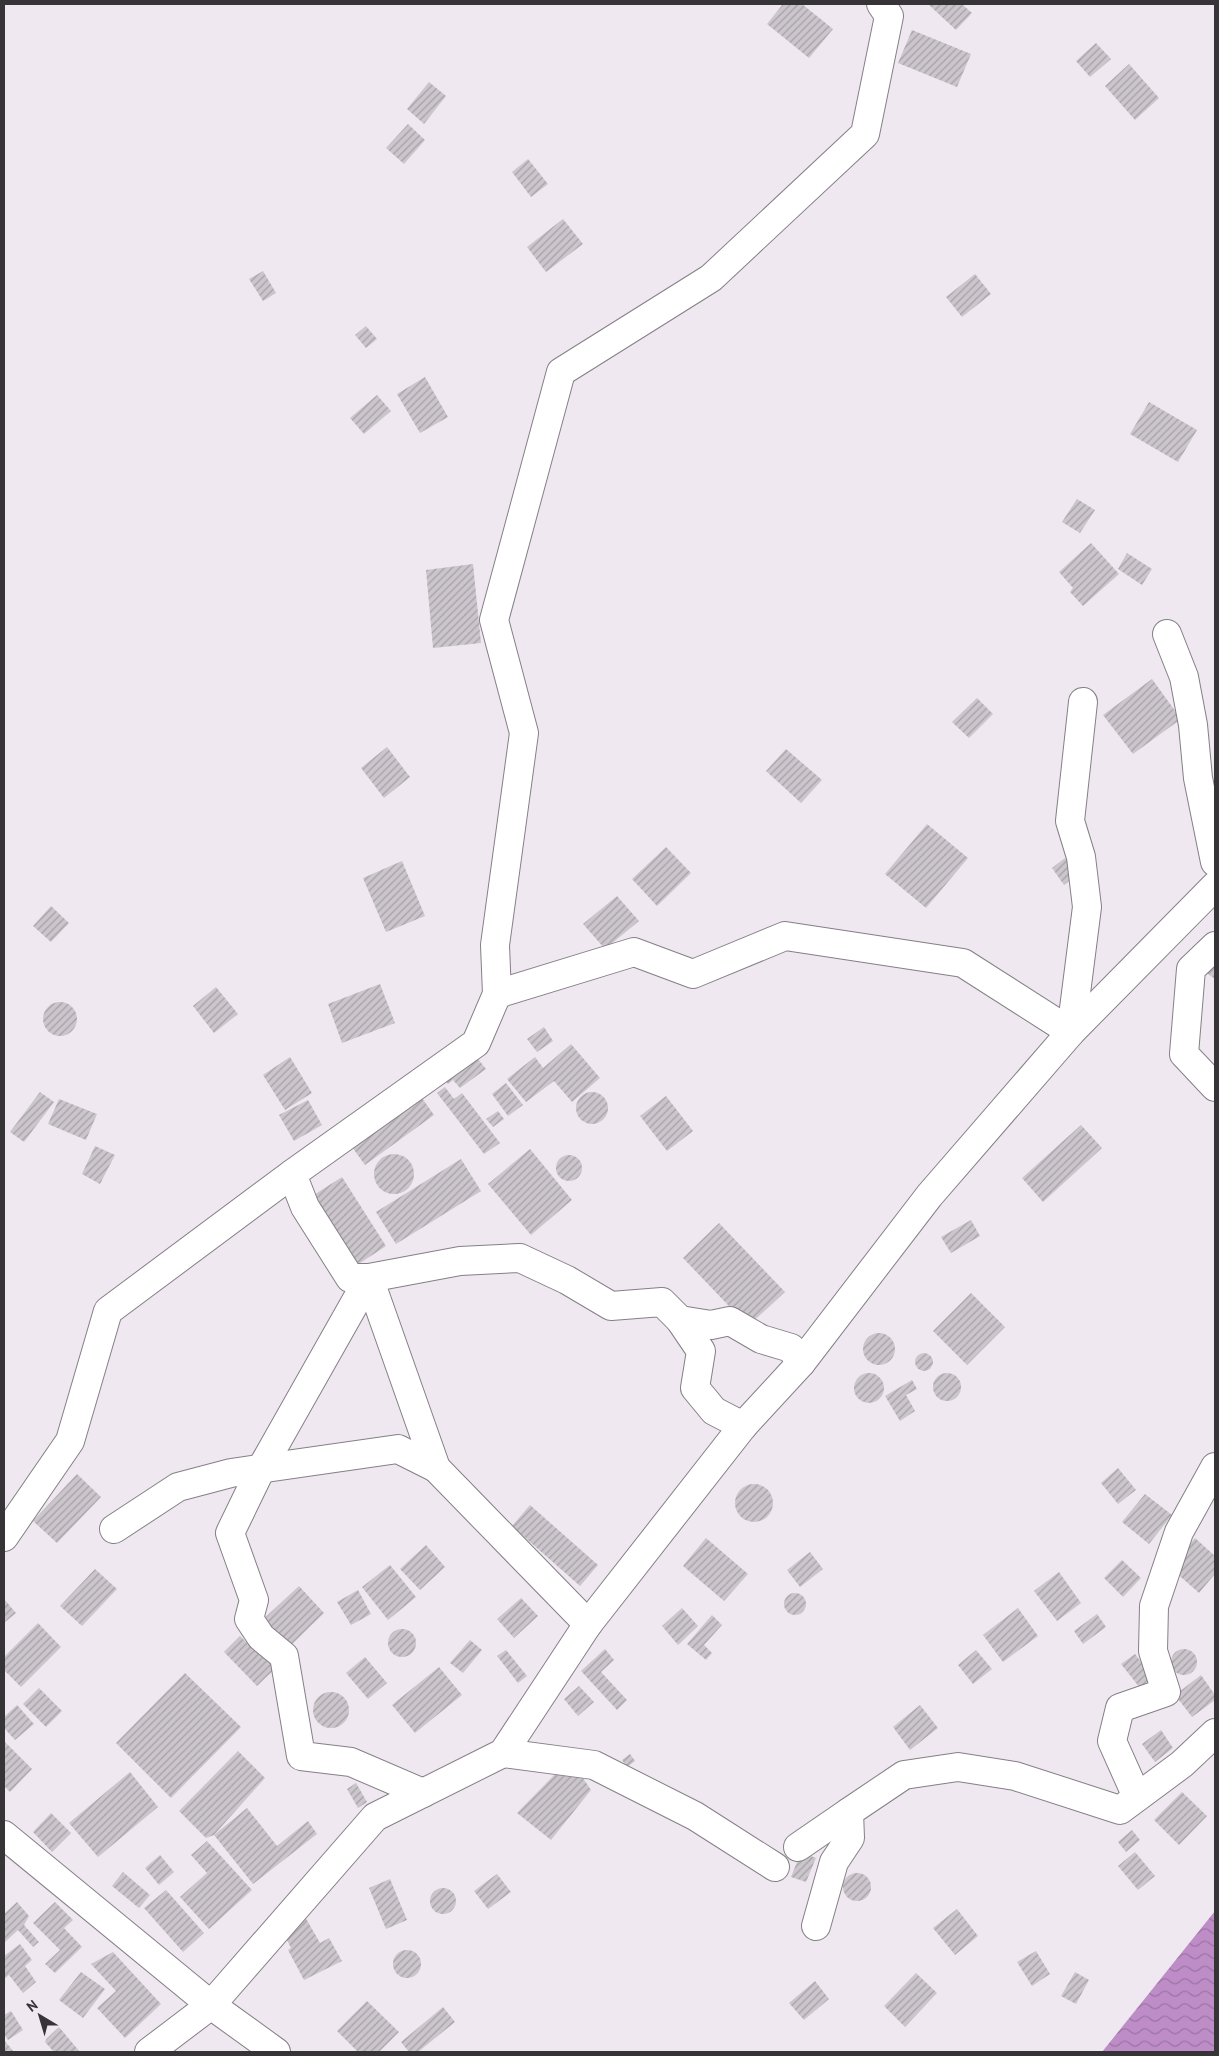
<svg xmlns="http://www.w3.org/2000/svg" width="1219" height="2056" font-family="'PT Sans',sans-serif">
<defs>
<pattern id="water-waves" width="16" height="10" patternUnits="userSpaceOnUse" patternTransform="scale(1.25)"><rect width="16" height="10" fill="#be8dc8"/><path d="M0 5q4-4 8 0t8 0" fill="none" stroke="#9b74a3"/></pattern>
<pattern id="building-hatch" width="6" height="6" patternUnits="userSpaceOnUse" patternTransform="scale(1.25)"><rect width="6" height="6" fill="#cbc5cc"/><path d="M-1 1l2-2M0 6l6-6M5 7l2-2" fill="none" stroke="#a6a1a6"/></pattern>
</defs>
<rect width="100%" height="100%" fill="#efe8f0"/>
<path fill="url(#water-waves)" d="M 1215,1911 L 1215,2052 L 1102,2052 Z"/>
<g fill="url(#building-hatch)">
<path d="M 783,4 L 802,4 L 833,29 L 809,58 L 767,24 Z"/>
<path d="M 930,4 L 962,4 L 972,13 L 956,30 L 929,5 Z"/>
<path d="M 912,30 L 971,54 L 957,87 L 898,63 Z"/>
<path d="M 1096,43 L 1111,59 L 1090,77 L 1076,61 Z"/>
<path d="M 1129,64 L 1159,98 L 1135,120 L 1105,86 Z"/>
<path d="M 429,82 L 446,96 L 424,124 L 407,109 Z"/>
<path d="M 408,124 L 425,140 L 404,164 L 386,148 Z"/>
<path d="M 528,159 L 548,184 L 531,197 L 512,172 Z"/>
<path d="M 563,219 L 583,244 L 546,272 L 527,247 Z"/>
<path d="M 263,271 L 276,293 L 263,301 L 249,279 Z"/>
<path d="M 975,274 L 991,294 L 962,317 L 946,297 Z"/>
<path d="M 366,326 L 377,339 L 366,348 L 355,335 Z"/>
<path d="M 425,377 L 448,417 L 420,433 L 397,394 Z"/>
<path d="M 377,395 L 391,411 L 364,434 L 350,418 Z"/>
<path d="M 1149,402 L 1197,430 L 1178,462 L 1130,434 Z"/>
<path d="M 1077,499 L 1095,510 L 1080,533 L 1062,522 Z"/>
<path d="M 1091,543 L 1119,574 L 1083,606 L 1070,592 L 1073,588 L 1059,572 Z"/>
<path d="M 1127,553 L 1152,569 L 1142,585 L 1118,569 Z"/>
<path d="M 473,564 L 481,643 L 433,648 L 426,570 Z"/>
<path d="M 1152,679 L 1181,719 L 1133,754 L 1103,715 Z"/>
<path d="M 977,698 L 993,714 L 969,738 L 952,722 Z"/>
<path d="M 387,747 L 410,777 L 384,798 L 361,768 Z"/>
<path d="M 786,749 L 822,780 L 801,803 L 766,771 Z"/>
<path d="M 927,824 L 968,858 L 926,908 L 885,874 Z"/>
<path d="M 666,847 L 691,873 L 657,906 L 632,879 Z"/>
<path d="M 1065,858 L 1077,875 L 1064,885 L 1052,868 Z"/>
<path d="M 402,861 L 425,916 L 386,932 L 363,878 Z"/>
<path d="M 617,896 L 639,921 L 605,949 L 583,924 Z"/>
<path d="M 51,906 L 69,923 L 51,942 L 33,926 Z"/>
<path d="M 1215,957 L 1215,979 L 1208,974 L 1207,971 Z"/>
<path d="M 380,984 L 395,1023 L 342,1043 L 328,1004 Z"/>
<path d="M 216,987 L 238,1014 L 214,1033 L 193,1006 Z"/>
<circle cx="60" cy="1019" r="17"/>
<path d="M 544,1027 L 553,1041 L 537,1052 L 527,1039 Z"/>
<path d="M 571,1044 L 600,1078 L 572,1102 L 554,1081 L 526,1102 L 507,1079 L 535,1057 L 543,1068 Z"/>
<path d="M 470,1049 L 486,1069 L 460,1088 L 453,1080 L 448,1084 L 440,1073 Z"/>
<path d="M 290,1057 L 312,1093 L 285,1110 L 263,1075 Z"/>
<path d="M 506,1083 L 523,1105 L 508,1116 L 492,1094 Z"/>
<path d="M 445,1087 L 454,1099 L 462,1093 L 500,1143 L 484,1154 L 437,1093 Z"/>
<circle cx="592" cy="1108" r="16"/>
<path d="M 40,1092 L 54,1102 L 24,1142 L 10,1132 Z"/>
<path d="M 666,1096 L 693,1131 L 667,1151 L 640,1116 Z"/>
<path d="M 422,1098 L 434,1115 L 365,1165 L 352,1147 Z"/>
<path d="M 59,1099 L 97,1114 L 86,1140 L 48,1124 Z"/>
<path d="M 308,1100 L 322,1125 L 294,1141 L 279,1115 Z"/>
<path d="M 498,1111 L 504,1119 L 493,1127 L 486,1119 Z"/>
<path d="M 1081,1125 L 1102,1148 L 1043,1202 L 1022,1178 Z"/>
<path d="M 95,1146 L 115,1155 L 100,1184 L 82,1174 Z"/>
<path d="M 530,1149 L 572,1200 L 531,1235 L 488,1184 Z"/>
<circle cx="394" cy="1174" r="20"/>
<circle cx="569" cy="1168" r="13"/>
<path d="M 461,1159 L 481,1191 L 396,1244 L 376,1212 Z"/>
<path d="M 342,1177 L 386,1246 L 354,1267 L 309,1198 Z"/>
<path d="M 971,1220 L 980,1236 L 951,1253 L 941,1237 Z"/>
<path d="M 719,1223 L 785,1292 L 748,1326 L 683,1258 Z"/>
<path d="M 971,1293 L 1005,1327 L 967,1365 L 933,1331 Z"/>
<circle cx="879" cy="1349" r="16"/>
<circle cx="924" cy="1362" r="9"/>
<circle cx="947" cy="1387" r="14"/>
<circle cx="869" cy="1388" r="15"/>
<path d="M 912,1380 L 917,1389 L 906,1395 L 915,1411 L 900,1421 L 885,1396 Z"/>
<path d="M 1118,1468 L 1136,1490 L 1118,1504 L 1101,1483 Z"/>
<path d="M 77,1474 L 101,1497 L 57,1543 L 33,1521 Z"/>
<circle cx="754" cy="1503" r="19"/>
<path d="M 1145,1494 L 1172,1515 L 1149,1544 L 1122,1522 Z"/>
<path d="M 530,1505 L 598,1565 L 580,1586 L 512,1526 Z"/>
<path d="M 706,1538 L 748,1574 L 724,1601 L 683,1566 Z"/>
<path d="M 1195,1538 L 1215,1556 L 1215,1574 L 1199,1593 L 1173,1570 L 1176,1559 Z"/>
<path d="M 426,1545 L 445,1567 L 420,1590 L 400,1569 Z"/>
<path d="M 810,1552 L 823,1569 L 800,1587 L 787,1570 Z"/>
<path d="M 1122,1560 L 1141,1578 L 1123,1597 L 1104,1578 Z"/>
<path d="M 390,1565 L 416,1597 L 388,1620 L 362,1587 Z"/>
<path d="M 95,1569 L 117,1589 L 82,1626 L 60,1606 Z"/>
<path d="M 1059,1572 L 1081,1603 L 1057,1621 L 1034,1591 Z"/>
<path d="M 299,1586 L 324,1613 L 284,1652 L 258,1624 Z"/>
<path d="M 358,1590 L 371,1614 L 351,1625 L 337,1602 Z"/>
<circle cx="795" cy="1604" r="11"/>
<path d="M 521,1598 L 538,1616 L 514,1638 L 497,1619 Z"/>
<path d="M 4,1599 L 16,1613 L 4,1623 Z"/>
<path d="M 682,1608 L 698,1626 L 678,1645 L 662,1626 Z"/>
<path d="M 1018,1608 L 1038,1636 L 1003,1662 L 983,1635 Z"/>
<path d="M 1097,1614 L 1106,1627 L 1083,1644 L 1074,1631 Z"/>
<path d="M 712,1615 L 722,1625 L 704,1645 L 712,1653 L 706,1660 L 687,1644 Z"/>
<path d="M 38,1623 L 61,1647 L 21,1687 L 4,1670 L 4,1657 Z"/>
<circle cx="402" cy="1643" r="14"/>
<path d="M 240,1636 L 256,1652 L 268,1646 L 282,1662 L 257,1686 L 224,1652 Z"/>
<path d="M 470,1640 L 482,1650 L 463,1673 L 450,1663 Z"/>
<circle cx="1184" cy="1662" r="13"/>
<path d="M 605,1649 L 614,1660 L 601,1672 L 627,1700 L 617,1710 L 581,1671 Z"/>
<path d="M 506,1650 L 527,1676 L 518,1683 L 497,1656 Z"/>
<path d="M 976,1650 L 992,1669 L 973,1684 L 958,1665 Z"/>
<path d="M 1135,1654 L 1153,1677 L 1140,1688 L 1121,1664 Z"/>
<path d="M 365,1657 L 387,1683 L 368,1699 L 346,1673 Z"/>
<path d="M 439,1667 L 462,1695 L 415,1733 L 392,1705 Z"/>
<path d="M 185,1673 L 241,1727 L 171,1798 L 116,1743 Z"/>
<path d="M 1201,1675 L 1215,1695 L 1215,1700 L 1192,1717 L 1175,1695 Z"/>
<path d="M 579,1686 L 594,1702 L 578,1716 L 564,1699 Z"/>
<path d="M 39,1688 L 62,1711 L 46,1727 L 23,1704 Z"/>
<circle cx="331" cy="1710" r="18"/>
<path d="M 17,1705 L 34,1724 L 15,1740 L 4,1728 L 4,1717 Z"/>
<path d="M 920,1705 L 938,1728 L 910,1750 L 893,1727 Z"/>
<path d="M 1161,1730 L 1173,1748 L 1155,1762 L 1142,1744 Z"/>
<path d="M 4,1741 L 32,1769 L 10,1792 L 4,1786 Z"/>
<path d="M 238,1751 L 265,1778 L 214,1835 L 206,1838 L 179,1811 Z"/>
<path d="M 630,1754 L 635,1761 L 627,1767 L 622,1760 Z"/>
<path d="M 560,1769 L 580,1774 L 591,1790 L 551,1840 L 517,1813 Z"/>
<path d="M 130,1772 L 158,1807 L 98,1857 L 69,1823 Z"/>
<path d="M 356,1783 L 367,1802 L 358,1808 L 347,1789 Z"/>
<path d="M 1182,1792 L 1207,1816 L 1179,1845 L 1154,1820 Z"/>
<path d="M 247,1808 L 277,1846 L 308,1821 L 317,1834 L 253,1884 L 214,1835 Z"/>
<path d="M 51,1813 L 71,1833 L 52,1852 L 33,1832 Z"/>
<path d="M 1132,1830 L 1140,1840 L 1126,1852 L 1118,1842 Z"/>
<path d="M 207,1841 L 252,1890 L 209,1929 L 180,1897 L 207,1873 L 191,1855 Z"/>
<path d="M 801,1852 L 816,1858 L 806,1882 L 791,1877 Z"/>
<path d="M 1135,1852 L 1155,1876 L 1138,1890 L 1118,1866 Z"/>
<path d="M 160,1855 L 174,1872 L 159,1885 L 145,1868 Z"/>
<path d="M 123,1872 L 150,1895 L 139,1908 L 112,1886 Z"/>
<circle cx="857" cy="1887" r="14"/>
<path d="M 497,1874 L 511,1892 L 488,1909 L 474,1891 Z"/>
<path d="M 390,1879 L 407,1920 L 386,1929 L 369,1888 Z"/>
<circle cx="443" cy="1901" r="13"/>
<path d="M 166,1890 L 204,1933 L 183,1952 L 144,1908 Z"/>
<path d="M 17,1902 L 29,1916 L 24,1925 L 39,1942 L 33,1947 L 18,1930 L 4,1943 L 4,1914 Z"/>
<path d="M 55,1902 L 73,1920 L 64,1928 L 82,1947 L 55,1973 L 45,1964 L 60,1950 L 33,1923 Z"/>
<path d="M 957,1909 L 978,1936 L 955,1955 L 933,1928 Z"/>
<path d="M 304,1915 L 320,1943 L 329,1938 L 342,1961 L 304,1980 L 288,1950 L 291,1948 L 281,1928 Z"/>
<path d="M 20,1944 L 32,1960 L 25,1966 L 36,1982 L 23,1993 L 9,1975 L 4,1979 L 4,1956 Z"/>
<circle cx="407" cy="1964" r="14"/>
<path d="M 1036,1951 L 1050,1974 L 1032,1986 L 1017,1962 Z"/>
<path d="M 113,1952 L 161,2004 L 125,2038 L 97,2008 L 116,1991 L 91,1964 Z"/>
<path d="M 81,1972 L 105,1989 L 83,2018 L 59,2000 Z"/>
<path d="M 1075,1972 L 1089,1980 L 1076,2004 L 1061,1996 Z"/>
<path d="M 916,1973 L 937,1993 L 905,2027 L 884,2006 Z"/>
<path d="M 815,1981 L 829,1999 L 804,2020 L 789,2003 Z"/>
<path d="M 367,2001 L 399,2032 L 379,2052 L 358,2052 L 337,2031 Z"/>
<path d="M 443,2007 L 455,2022 L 418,2052 L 409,2052 L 401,2042 Z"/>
<path d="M 11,2011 L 23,2030 L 8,2040 L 4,2034 L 4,2015 Z"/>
<path d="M 59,2027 L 80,2052 L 54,2052 L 44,2041 Z"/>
<path d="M 4,2040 L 14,2052 L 4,2052 Z"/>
</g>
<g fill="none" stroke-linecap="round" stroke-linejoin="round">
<defs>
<g id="street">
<path d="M 1167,634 L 1184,677 L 1193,725 L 1198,778 L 1215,862"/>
<path d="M 1215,946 L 1191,969 L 1184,1054 L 1215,1087"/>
<path d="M 497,994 L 634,952 L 693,974 L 785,936 L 963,963 L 1071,1032 L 1087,907 L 1081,857 L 1070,821 L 1083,702"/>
<path d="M 680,1320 L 711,1325 L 730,1321 L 761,1339 L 791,1348 L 801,1363"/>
<path d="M 114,1529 L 178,1487 L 231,1473 L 398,1449 L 436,1468"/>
<path d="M 4,1537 L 70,1441 L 108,1311 L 292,1174"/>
<path d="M 588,1624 L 436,1468 L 369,1278 L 350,1278 L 305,1207 L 292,1174 L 476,1043 L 497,994 L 495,945 L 524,733 L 494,620 L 561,372 L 711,278 L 865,134 L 889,16 L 881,4"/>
<path d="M 503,1753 L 594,1765 L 695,1816 L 775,1867"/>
<path d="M 423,1793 L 351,1762 L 301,1756 L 284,1656 L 261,1637 L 249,1619 L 254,1600 L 230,1533 L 261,1469 L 369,1278 L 460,1261 L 520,1258 L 567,1280 L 611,1306 L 662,1302 L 680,1320 L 701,1351 L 695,1388 L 714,1411 L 743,1426"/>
<path d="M 1137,1797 L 1112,1741 L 1120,1708 L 1166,1692 L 1153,1651 L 1154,1606 L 1179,1532 L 1215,1467"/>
<path d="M 798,1847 L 849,1812"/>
<path d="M 816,1926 L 834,1862 L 850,1838 L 849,1812 L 904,1775 L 958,1767 L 1015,1776 L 1120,1810 L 1182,1764 L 1215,1733"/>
<path d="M 211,2005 L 276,2052"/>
</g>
<g id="secondary">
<path d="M 4,1835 L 211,2005"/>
<path d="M 149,2052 L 211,2005 L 375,1817 L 503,1753 L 588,1624 L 743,1426 L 801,1363 L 929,1196 L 1071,1032 L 1215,886"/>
</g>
</defs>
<use href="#street" stroke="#857f86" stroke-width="30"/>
<use href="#secondary" stroke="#857f86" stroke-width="30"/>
<use href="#street" stroke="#fff" stroke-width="28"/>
<use href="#secondary" stroke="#fff" stroke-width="28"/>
</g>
<rect width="1219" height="2056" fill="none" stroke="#363437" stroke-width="10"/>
<g transform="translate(40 2016) rotate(322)" stroke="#efe8f0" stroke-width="4" paint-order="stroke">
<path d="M0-4L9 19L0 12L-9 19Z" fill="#363437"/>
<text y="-8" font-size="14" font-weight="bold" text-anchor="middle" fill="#363437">N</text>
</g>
</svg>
